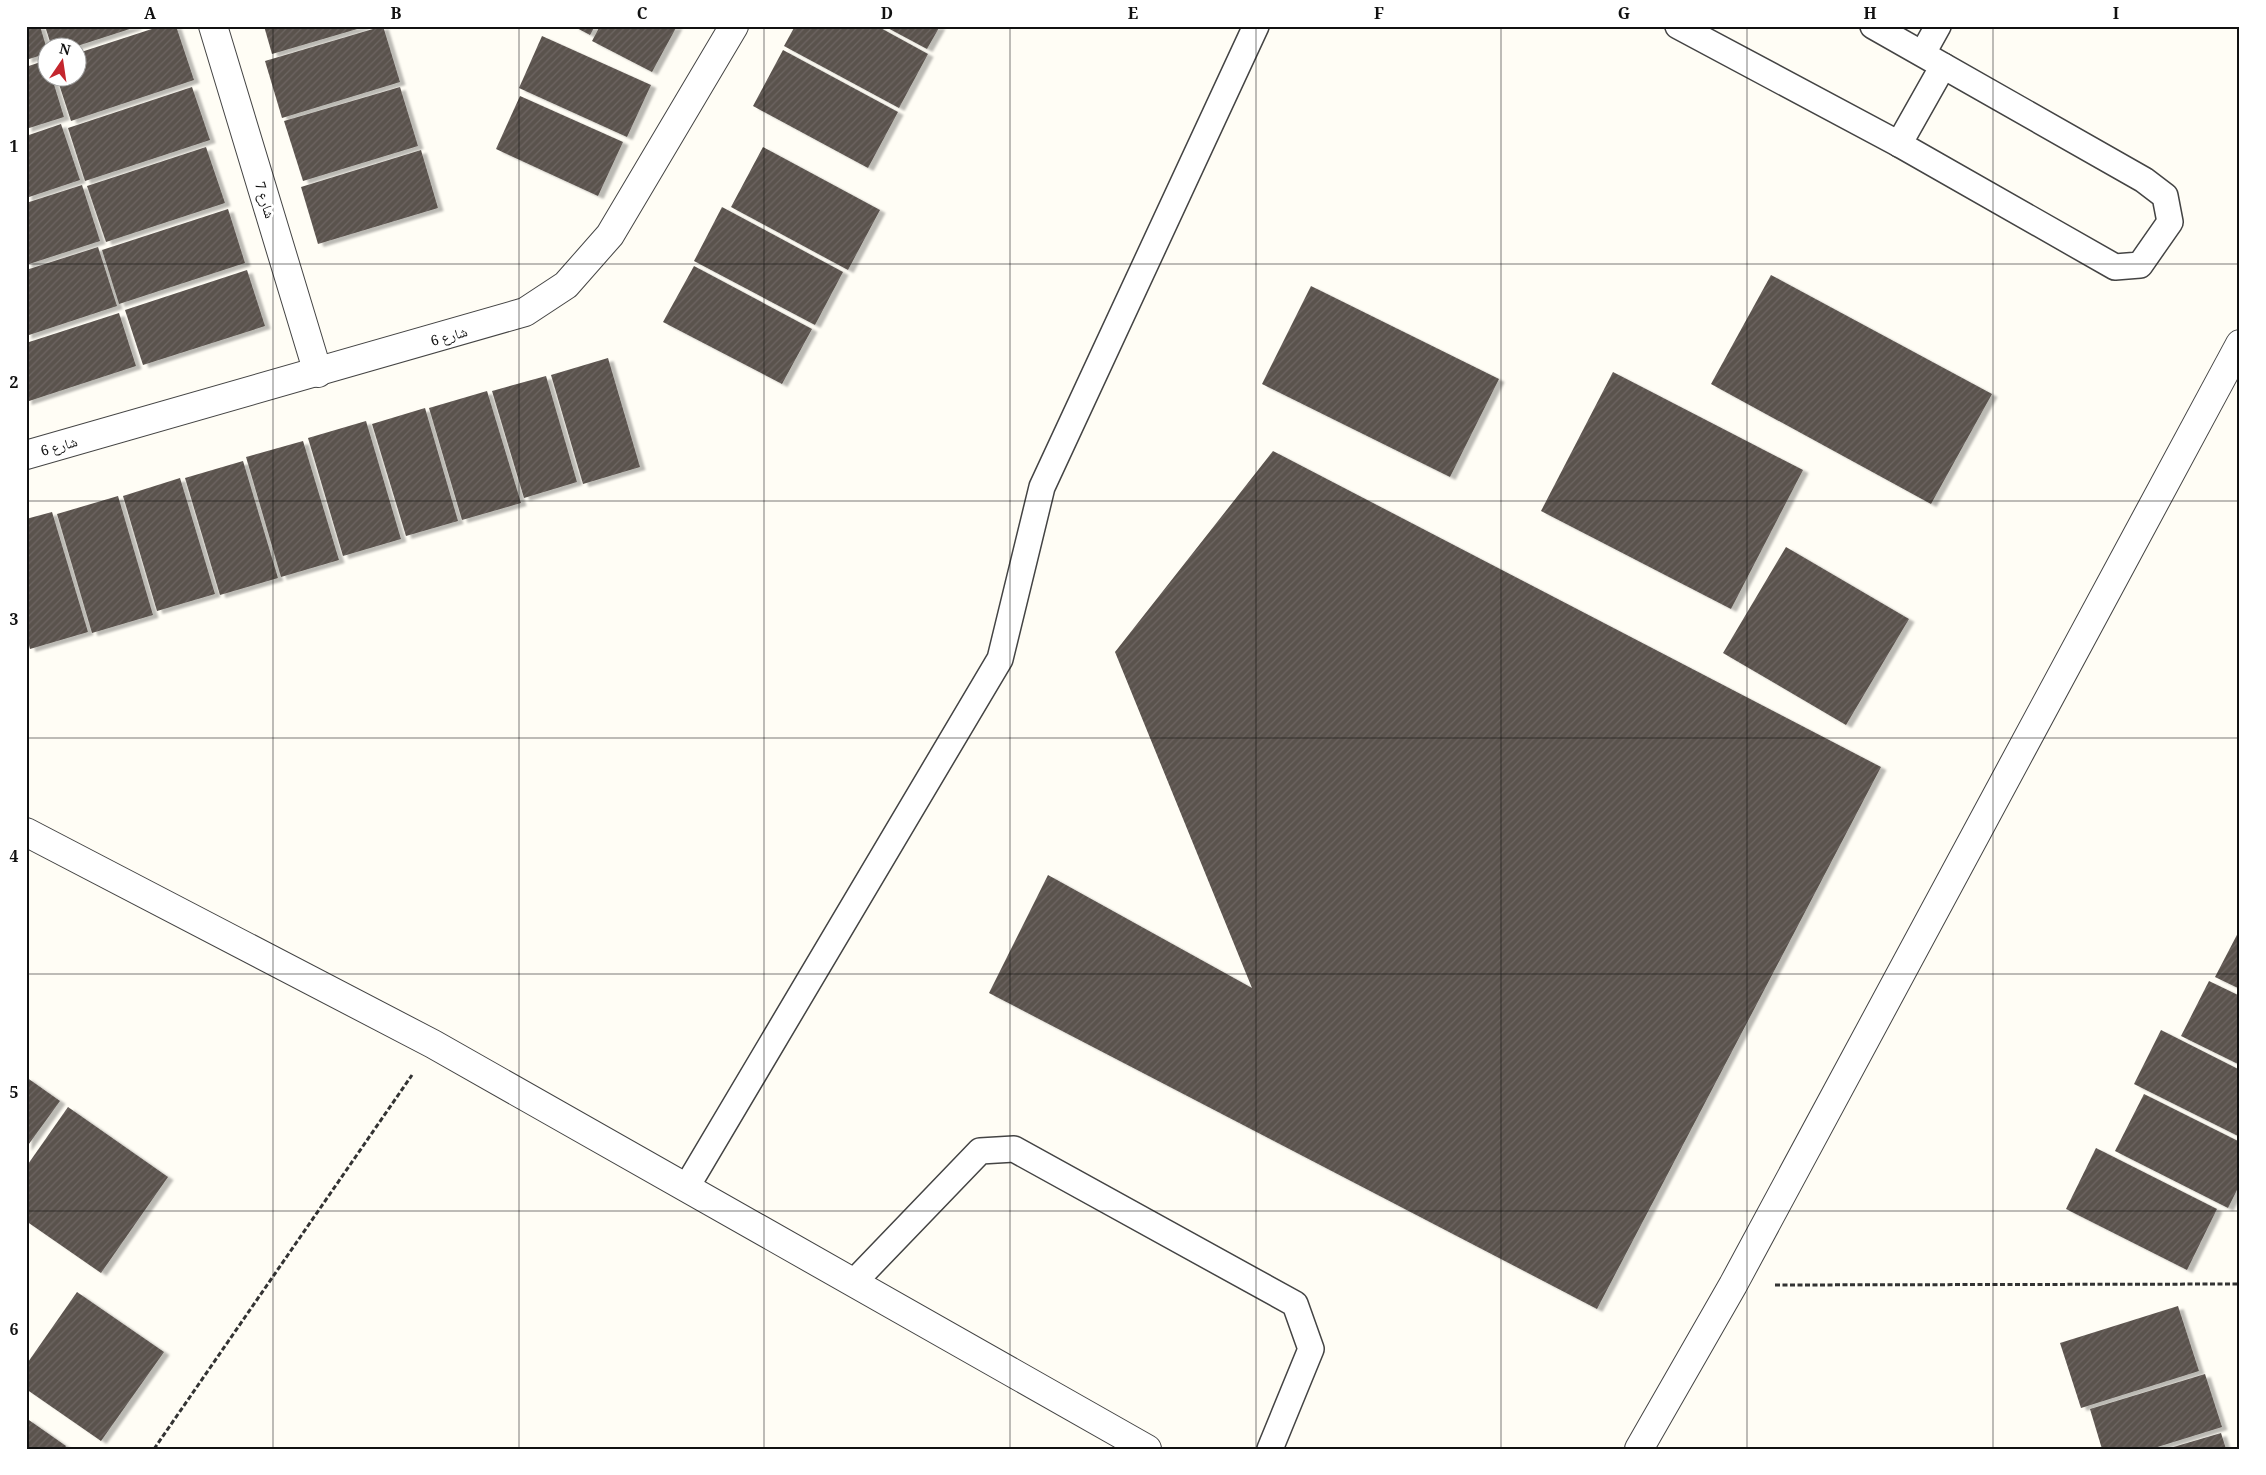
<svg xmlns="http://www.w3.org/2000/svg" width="2266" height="1475" font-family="Georgia,'Noto Naskh Arabic',serif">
<defs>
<pattern id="building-hatch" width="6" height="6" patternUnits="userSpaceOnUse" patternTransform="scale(1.25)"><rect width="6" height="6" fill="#5a524d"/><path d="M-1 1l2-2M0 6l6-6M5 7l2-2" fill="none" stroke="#6d6662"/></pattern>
<filter id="shadow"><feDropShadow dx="5.5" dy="3" stdDeviation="1" flood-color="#0004"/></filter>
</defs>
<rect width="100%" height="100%" fill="#fffdf5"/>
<g fill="url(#building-hatch)" filter="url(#shadow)">
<path d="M 26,26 L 40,26 L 48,53 L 26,60 Z"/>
<path d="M 45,26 L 136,26 L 136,27 L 71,48 L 52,48 Z"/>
<path d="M 161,26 L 176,26 L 194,80 L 71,121 L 57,78 L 78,78 L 78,53 Z"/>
<path d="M 264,26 L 363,26 L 364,27 L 272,54 Z"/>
<path d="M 383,26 L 400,82 L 282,118 L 265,61 Z"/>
<path d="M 573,26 L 595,26 L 590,35 Z"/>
<path d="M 600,26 L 677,26 L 652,72 L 592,41 Z"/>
<path d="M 795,26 L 877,26 L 928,54 L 899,108 L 784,46 Z"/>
<path d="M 884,26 L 940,26 L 927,49 Z"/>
<path d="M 542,36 L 651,85 L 627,137 L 519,88 Z"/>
<path d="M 783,50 L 898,112 L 868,168 L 753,106 Z"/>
<path d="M 46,60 L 48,78 L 52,78 L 64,117 L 26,129 L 26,67 Z"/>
<path d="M 192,87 L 210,140 L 85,181 L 68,128 Z"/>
<path d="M 400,87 L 418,146 L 303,181 L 284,121 Z"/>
<path d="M 520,96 L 623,142 L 598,196 L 496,149 Z"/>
<path d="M 61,124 L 80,180 L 26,198 L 26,136 Z"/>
<path d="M 206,147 L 225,203 L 106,242 L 87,186 Z"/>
<path d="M 763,147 L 880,210 L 848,270 L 731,207 Z"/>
<path d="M 421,150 L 438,208 L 318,244 L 301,187 Z"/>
<path d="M 82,185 L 100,241 L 26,265 L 26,203 Z"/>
<path d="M 722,207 L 843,272 L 815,325 L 694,261 Z"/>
<path d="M 228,209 L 245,263 L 119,304 L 102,250 Z"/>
<path d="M 98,247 L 117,306 L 26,336 L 26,270 Z"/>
<path d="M 694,266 L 812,329 L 782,384 L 663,322 Z"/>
<path d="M 247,270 L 265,326 L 143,365 L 125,310 Z"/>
<path d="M 1771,275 L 1992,394 L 1931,504 L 1711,384 Z"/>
<path d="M 1311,286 L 1499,379 L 1450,477 L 1262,384 Z"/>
<path d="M 119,313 L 136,366 L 26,402 L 26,343 Z"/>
<path d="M 608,358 L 640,467 L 583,484 L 551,375 Z"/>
<path d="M 1613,372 L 1803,470 L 1731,609 L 1541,511 Z"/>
<path d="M 546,376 L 577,482 L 524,498 L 492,391 Z"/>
<path d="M 487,391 L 521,503 L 462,520 L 429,408 Z"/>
<path d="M 425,408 L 458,521 L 406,536 L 372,424 Z"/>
<path d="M 366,421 L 401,539 L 343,556 L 308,438 Z"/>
<path d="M 303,441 L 339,560 L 281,577 L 246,457 Z"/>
<path d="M 1273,451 L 1881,767 L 1597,1309 L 989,993 L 1048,875 L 1252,988 L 1115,652 Z"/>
<path d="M 243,461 L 278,578 L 220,595 L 185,478 Z"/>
<path d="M 180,478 L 215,594 L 157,611 L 123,496 Z"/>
<path d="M 118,496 L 153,615 L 92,633 L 57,514 Z"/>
<path d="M 52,512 L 88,632 L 30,649 L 26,635 L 26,519 Z"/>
<path d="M 1786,547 L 1909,619 L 1846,725 L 1723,653 Z"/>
<path d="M 2240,929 L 2240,989 L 2215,977 Z"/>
<path d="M 2209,981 L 2240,996 L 2240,1065 L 2181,1036 Z"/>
<path d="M 2161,1030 L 2240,1070 L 2240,1137 L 2134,1084 Z"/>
<path d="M 26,1077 L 60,1101 L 26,1148 Z"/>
<path d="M 2144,1094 L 2240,1142 L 2240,1184 L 2228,1208 L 2115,1151 Z"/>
<path d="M 68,1107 L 168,1177 L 101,1273 L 26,1221 L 26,1167 Z"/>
<path d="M 2096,1148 L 2217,1209 L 2187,1270 L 2066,1209 Z"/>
<path d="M 77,1292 L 164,1352 L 101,1441 L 26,1389 L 26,1365 Z"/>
<path d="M 2178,1306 L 2199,1371 L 2081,1408 L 2060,1343 Z"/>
<path d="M 2205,1374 L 2222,1427 L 2151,1449 L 2102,1449 L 2090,1409 Z"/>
<path d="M 26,1418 L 66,1446 L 64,1449 L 26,1449 Z"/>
<path d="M 2221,1433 L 2226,1449 L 2170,1449 L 2170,1448 Z"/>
</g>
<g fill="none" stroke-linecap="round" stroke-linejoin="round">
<defs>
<g id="service">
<path d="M 1678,26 L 1899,144 L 2115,267 L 2140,265 L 2170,222 L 2165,196 L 2144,180 L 1873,26"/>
<path d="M 1923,53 L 1938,26"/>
<path d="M 1899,144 L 1943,66"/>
<path d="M 686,1188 L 1000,659 L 1042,487 L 1256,26"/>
<path d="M 854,1282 L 980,1151 L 1014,1149 L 1295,1304 L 1311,1349 L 1270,1449"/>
</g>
<g id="minor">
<path d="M 213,26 L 318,373"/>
<path d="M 26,455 L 525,312 L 566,285 L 610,235 L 734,26"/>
<path d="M 26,832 L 433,1044 L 1147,1449"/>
<path d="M 1639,1449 L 1733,1285 L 2240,344"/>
</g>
</defs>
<use href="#service" stroke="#444" stroke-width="28"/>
<use href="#minor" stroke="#444" stroke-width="30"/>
<g stroke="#333" stroke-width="3" stroke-dasharray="5 2.5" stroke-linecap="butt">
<path d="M 1775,1285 L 2240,1284"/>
<path d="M 154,1449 L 412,1075"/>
</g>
<use href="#service" stroke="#fff" stroke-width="25"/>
<use href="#minor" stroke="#fff" stroke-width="28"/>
</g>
<path fill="none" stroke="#111" stroke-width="1" stroke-opacity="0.55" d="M 273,26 L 273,1449M 519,26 L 519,1449M 764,26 L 764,1449M 1010,26 L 1010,1449M 1256,26 L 1256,1449M 1501,26 L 1501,1449M 1747,26 L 1747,1449M 1993,26 L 1993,1449M 26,264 L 2240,264M 26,501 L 2240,501M 26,738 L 2240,738M 26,974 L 2240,974M 26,1211 L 2240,1211"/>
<g text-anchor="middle" stroke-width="5" stroke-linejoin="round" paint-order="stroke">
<g font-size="14" fill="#111" stroke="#fff">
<text transform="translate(265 200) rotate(73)" y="5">شارع 7</text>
<text transform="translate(449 336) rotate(-16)" y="5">شارع 6</text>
<text transform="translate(59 446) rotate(-16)" y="5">شارع 6</text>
</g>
</g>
<rect width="2266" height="1475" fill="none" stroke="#ffffff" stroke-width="55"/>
<g transform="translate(62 62) rotate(13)"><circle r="24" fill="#ffffff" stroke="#a0a0a0"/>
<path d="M0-4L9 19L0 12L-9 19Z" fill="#c4262e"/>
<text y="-8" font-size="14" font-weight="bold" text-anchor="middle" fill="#111111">N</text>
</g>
<rect x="28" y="28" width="2210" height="1420" fill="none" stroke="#111" stroke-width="2"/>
<g font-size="16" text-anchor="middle" font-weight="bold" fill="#111">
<text x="150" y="19">A</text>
<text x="396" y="19">B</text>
<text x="642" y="19">C</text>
<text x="887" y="19">D</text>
<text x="1133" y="19">E</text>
<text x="1379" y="19">F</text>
<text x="1624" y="19">G</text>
<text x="1870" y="19">H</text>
<text x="2116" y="19">I</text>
<text x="14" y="152">1</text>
<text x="14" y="388">2</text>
<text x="14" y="625">3</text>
<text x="14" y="862">4</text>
<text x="14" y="1098">5</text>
<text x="14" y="1335">6</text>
</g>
</svg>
